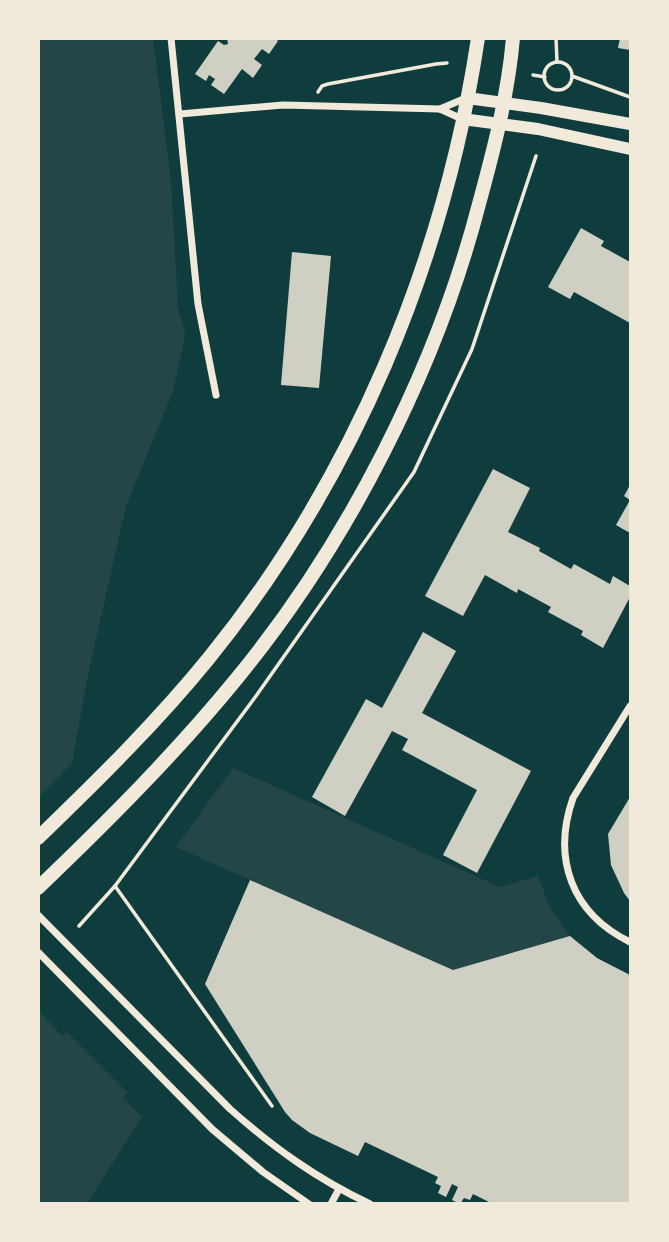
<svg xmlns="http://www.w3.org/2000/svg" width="669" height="1242" font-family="'Space Grotesk',sans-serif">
<rect width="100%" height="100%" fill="#0f3d3e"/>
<g fill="#244646">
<path d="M 39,38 L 153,39 L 171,180 L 178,309 L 185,332 L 183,347 L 172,394 L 126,506 L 88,675 L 72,763 L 39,797 Z"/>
<path d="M 233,768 L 500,887 L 538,876 L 550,908 L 570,936 L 453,970 L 176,847 Z"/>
<path d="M 39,1011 L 62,1036 L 67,1032 L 128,1093 L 123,1098 L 142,1117 L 87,1203 L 39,1203 Z"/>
</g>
<g fill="#cfcfc3">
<path d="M 227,38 L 275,38 L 278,41 L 269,54 L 262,49 L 254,59 L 262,65 L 253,78 L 242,69 L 224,94 L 211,85 L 215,79 L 209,75 L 206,81 L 195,74 L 218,41 L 224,45 L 228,44 Z"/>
<path d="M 620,38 L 630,38 L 630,50 L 618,48 Z"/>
<path d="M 581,228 L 604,241 L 601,246 L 630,262 L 630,323 L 574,292 L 570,299 L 548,287 Z"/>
<path d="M 292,252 L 331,256 L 319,388 L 281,385 Z"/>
<path d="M 493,469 L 530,488 L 508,532 L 540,548 L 539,551 L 571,569 L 574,564 L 610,584 L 613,576 L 630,586 L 630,597 L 603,648 L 581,635 L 583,631 L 548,612 L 551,607 L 518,589 L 517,593 L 485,575 L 463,616 L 425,596 Z"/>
<path d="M 630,485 L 630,533 L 616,525 L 630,500 L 624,496 Z"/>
<path d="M 423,632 L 456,651 L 422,713 L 531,771 L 477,873 L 443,855 L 477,790 L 402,750 L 408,739 L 392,731 L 345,816 L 312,797 L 366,699 L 382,708 Z"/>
<path d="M 630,797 L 630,901 L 624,893 L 611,865 L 608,834 Z"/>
<path d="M 250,880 L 453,970 L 570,936 L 597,958 L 630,975 L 630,1204 L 493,1204 L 473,1194 L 470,1200 L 464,1198 L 460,1204 L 452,1200 L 458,1187 L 452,1184 L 446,1197 L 438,1193 L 441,1186 L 435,1183 L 438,1177 L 365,1142 L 358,1156 L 310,1133 L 292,1120 L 285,1112 L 205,984 Z"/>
</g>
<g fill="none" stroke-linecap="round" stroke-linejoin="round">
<g stroke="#f1e9da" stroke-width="3.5">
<path d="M 556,38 L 557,62"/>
<circle cx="558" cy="76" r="14"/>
<path d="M 533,75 L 545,77"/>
<path d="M 572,76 L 630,97"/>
<path d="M 318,92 L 322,86 L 328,84 L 436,64 L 447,63"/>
<path d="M 115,886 L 272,1106"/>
<path d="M 79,926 L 115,886 L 256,696 L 414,472 L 472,349 L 536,156"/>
</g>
<g stroke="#f1e9da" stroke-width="7">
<path d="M 171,38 L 198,304 L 216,395"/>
<path d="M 440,109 L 466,98"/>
<path d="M 180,114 L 283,105 L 440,109 L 462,119"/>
<path d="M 630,706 L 573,798 C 552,858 571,913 630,942"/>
<path d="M 38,915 L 230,1109 C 274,1148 317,1179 370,1204"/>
<path d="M 38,952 L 212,1129 L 263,1172 L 309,1204"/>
<path d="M 331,1204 L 339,1189"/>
</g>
<g stroke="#f1e9da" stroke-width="12">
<path d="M 467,98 L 541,108 L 630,124"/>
<path d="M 462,119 L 538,129 L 630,149"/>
</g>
<g stroke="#f1e9da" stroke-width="14">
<path d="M 38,838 C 98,780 157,722 209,658 C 353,480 444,263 478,38"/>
<path d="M 38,888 C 108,821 177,752 238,677 C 347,544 436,370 479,204 C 494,149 508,95 513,38"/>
</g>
</g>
<rect width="669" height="1242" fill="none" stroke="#f1e9da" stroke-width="80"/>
</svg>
